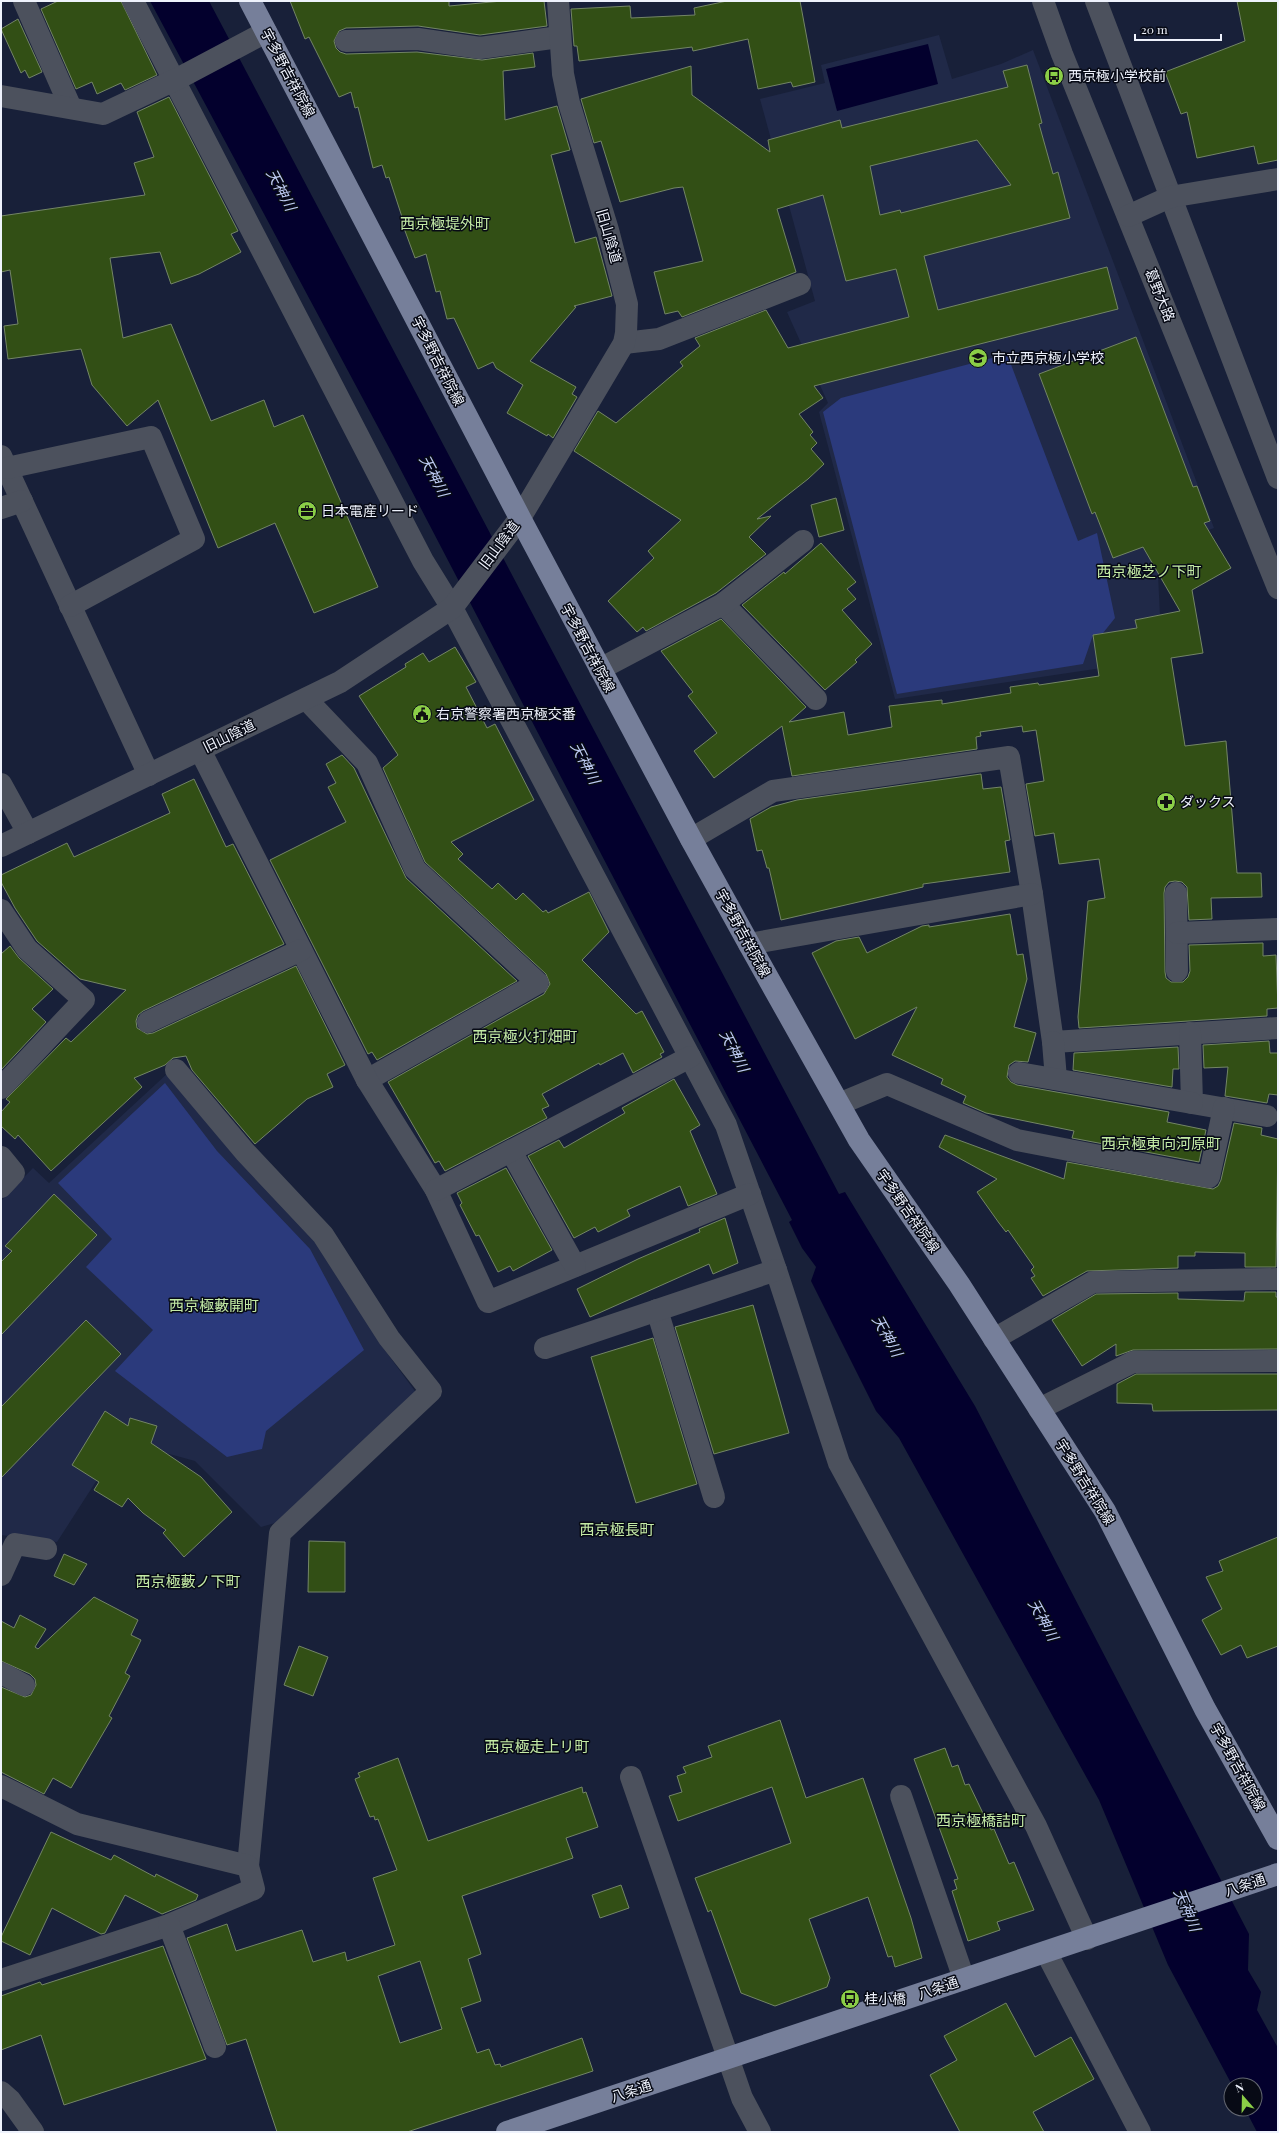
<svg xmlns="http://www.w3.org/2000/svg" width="1279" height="2133" font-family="'Playfair Display','Noto Sans JP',serif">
<rect width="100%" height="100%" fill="#182039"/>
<g fill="#202948">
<path d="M 939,35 L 952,79 L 1001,64 L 1033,50 L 1214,528 L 1159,548 L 1158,574 L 1162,659 L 895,699 L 819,412 L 828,403 L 787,312 L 815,301 L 760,99 L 825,83 L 821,65 Z"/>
<path d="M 169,1072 L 313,1238 L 384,1349 L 417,1394 L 296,1517 L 261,1527 L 195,1461 L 122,1441 L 57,1542 L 1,1535 L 1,1201 L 33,1168 L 49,1183 Z"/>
</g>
<g fill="#2b3a7c">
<path d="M 1007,354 L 1078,541 L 1097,533 L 1115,618 L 1103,633 L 1093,635 L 1083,664 L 897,694 L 823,412 L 841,398 Z"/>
<path d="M 165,1083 L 217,1151 L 310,1249 L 364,1350 L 266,1431 L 262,1449 L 227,1457 L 115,1371 L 153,1330 L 86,1267 L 112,1239 L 58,1183 Z"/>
</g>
<g fill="#03002d">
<path d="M 150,1 L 209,1 L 839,1194 L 845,1192 L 975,1406 L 1249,1934 L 1248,1970 L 1261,1992 L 1257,2010 L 1278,2048 L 1278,2132 L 1257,2132 L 1245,2109 L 1255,2109 L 1255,2085 L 1232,2085 L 1168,1965 L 1099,1800 L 899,1438 L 876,1411 L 811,1281 L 816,1267 L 802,1248 L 789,1222 L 792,1220 L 393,455 Z"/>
<path d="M 928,44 L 938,84 L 837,111 L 826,69 Z"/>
</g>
<g fill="#324f15" stroke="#738566" fill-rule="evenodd">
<path d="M 58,1 L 121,1 L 157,75 L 125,90 L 121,83 L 97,94 L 92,82 L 76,89 L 41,9 Z"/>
<path d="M 290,1 L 449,1 L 449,6 L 502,1 L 544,1 L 547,26 L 480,35 L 418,26 L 346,28 L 339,31 L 334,41 L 336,48 L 340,52 L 346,54 L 417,52 L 482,60 L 533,53 L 535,67 L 503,71 L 505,120 L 557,106 L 570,150 L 551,155 L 575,243 L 596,237 L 612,296 L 574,306 L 576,307 L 530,361 L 576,387 L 572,394 L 577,397 L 553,438 L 548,434 L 547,436 L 507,413 L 523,385 L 496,368 L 493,362 L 478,369 L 454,318 L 447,319 L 440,291 L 436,292 L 426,254 L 415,258 L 401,220 L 403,220 L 389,177 L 386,178 L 382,165 L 373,168 L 358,107 L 355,108 L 351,92 L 339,97 L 309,37 L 305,39 Z"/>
<path d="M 727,1 L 800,1 L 815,82 L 793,87 L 791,82 L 758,89 L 748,39 L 693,51 L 692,47 L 579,61 L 577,46 L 574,46 L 571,9 L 630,6 L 631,18 L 695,15 L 694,8 Z"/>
<path d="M 1237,1 L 1278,1 L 1278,160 L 1258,164 L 1254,146 L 1197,158 L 1187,112 L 1181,114 L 1165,72 L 1245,41 Z"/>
<path d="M 18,19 L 42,72 L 29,78 L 25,70 L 21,73 L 1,29 Z"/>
<path d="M 1027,65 L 1042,123 L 1039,124 L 1053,174 L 1058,172 L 1070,218 L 924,256 L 938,310 L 1107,267 L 1118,309 L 814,386 L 823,398 L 799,414 L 813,432 L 810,435 L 817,443 L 811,449 L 824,464 L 808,479 L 757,519 L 771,516 L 749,537 L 766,554 L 716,593 L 646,631 L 643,627 L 637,632 L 608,601 L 654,558 L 648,551 L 681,520 L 574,451 L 598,411 L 616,423 L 683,366 L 680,362 L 700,346 L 695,338 L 766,310 L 788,348 L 909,317 L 896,269 L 846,281 L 823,195 L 777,209 L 796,272 L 682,317 L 678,311 L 665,314 L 654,272 L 703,261 L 683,187 L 674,188 L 620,202 L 601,141 L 594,143 L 581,99 L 691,66 L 692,95 L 770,152 L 768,140 L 840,120 L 842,128 L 1008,87 L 1003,71 ZM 977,140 L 1011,185 L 901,213 L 900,210 L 880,215 L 870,166 Z"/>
<path d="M 169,97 L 238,231 L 231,234 L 241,252 L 199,274 L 171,284 L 160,252 L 110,258 L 123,338 L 171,324 L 211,421 L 264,400 L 274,427 L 303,415 L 378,587 L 314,613 L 275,523 L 218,548 L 158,400 L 127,426 L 92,385 L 81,349 L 8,359 L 4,326 L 18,324 L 10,270 L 1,272 L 1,216 L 145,195 L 134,163 L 154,157 L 137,112 Z"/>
<path d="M 1136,337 L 1193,487 L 1197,486 L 1210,521 L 1204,523 L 1231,568 L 1192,590 L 1203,653 L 1171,658 L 1185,746 L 1226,741 L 1237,873 L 1261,873 L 1262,897 L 1211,898 L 1212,919 L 1189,920 L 1187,887 L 1182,882 L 1175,881 L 1169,882 L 1165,887 L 1164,893 L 1165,972 L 1166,978 L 1171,982 L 1183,982 L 1188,977 L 1190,971 L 1189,945 L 1263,943 L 1263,956 L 1276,955 L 1278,1008 L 1267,1009 L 1267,1016 L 1079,1028 L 1078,1017 L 1088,901 L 1105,898 L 1099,859 L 1059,864 L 1054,833 L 1035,836 L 1026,784 L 1044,781 L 1036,730 L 1023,732 L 1022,726 L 980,732 L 981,736 L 976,737 L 977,749 L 792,776 L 782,726 L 714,778 L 694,751 L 717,733 L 688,696 L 693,692 L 661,651 L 721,619 L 806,707 L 789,722 L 844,712 L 848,735 L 892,727 L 889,706 L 942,700 L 942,704 L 1011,693 L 1010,687 L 1038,683 L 1039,685 L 1099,676 L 1093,635 L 1137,628 L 1135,620 L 1180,611 L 1143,547 L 1113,558 L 1095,512 L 1092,514 L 1039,374 Z"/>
<path d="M 836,498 L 844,530 L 819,537 L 811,505 Z"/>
<path d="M 821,543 L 856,582 L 847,589 L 856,599 L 842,610 L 872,644 L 855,660 L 857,662 L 825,690 L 742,605 L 784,572 L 785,574 Z"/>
<path d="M 455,647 L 476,682 L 466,687 L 487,728 L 495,724 L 534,800 L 451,842 L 463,854 L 458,859 L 492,889 L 498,883 L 516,900 L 523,893 L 543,912 L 546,910 L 548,913 L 589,892 L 609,932 L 582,960 L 636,1014 L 642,1011 L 664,1052 L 660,1054 L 662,1057 L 633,1073 L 623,1053 L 600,1065 L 599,1063 L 542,1094 L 549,1106 L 542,1109 L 547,1118 L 445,1171 L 439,1161 L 435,1163 L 388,1082 L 544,994 L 550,984 L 546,974 L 425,862 L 383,768 L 398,755 L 359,696 L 406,667 L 405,664 L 423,653 L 429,662 Z"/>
<path d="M 342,755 L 354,768 L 406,878 L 517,981 L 377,1060 L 372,1052 L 368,1054 L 270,860 L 346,822 L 328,787 L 336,783 L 326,764 Z"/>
<path d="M 981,774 L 983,789 L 1001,787 L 1010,840 L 1005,841 L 1010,872 L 923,884 L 923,887 L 781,920 L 769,868 L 767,868 L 762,850 L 757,851 L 750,819 L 771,807 L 797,800 Z"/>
<path d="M 194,779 L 226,847 L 233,844 L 284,944 L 143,1011 L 138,1015 L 136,1021 L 137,1028 L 147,1034 L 153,1033 L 296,966 L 345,1065 L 327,1074 L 333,1087 L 307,1099 L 255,1144 L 192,1070 L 186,1056 L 173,1058 L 165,1065 L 134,1078 L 142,1087 L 51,1171 L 18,1135 L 15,1139 L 1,1126 L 1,1112 L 10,1102 L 6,1099 L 66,1038 L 71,1042 L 126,990 L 80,979 L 37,941 L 15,908 L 1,882 L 1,875 L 67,843 L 74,857 L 170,813 L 162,794 Z"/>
<path d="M 1010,914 L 1017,955 L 1023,954 L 1027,979 L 1014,1027 L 1036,1033 L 1028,1062 L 1015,1061 L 1009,1065 L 1007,1077 L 1011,1082 L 1017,1085 L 1169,1112 L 1167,1122 L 1206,1130 L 1199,1162 L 1072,1138 L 1074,1131 L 986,1113 L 963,1103 L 966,1096 L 941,1084 L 943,1079 L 892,1055 L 917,1007 L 855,1039 L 812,953 L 836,941 L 859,937 L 867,953 L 922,926 L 929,925 L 929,927 Z"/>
<path d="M 10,946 L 19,958 L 53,989 L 32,1009 L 46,1022 L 1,1070 L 1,954 Z"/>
<path d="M 1269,1041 L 1270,1053 L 1278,1053 L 1278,1095 L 1269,1094 L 1267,1103 L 1225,1096 L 1228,1067 L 1204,1068 L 1203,1045 Z"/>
<path d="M 1178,1047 L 1179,1069 L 1173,1069 L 1172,1087 L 1073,1070 L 1074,1053 Z"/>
<path d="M 674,1079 L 700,1125 L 690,1131 L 717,1194 L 688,1206 L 680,1186 L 627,1210 L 630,1216 L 598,1232 L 595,1227 L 574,1238 L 528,1156 L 559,1140 L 564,1148 L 625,1113 L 622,1108 Z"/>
<path d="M 1234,1123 L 1262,1128 L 1261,1135 L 1278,1139 L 1276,1267 L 1245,1267 L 1245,1253 L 1195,1252 L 1195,1256 L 1178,1256 L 1178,1268 L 1087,1271 L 1043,1296 L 1031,1278 L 1035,1276 L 1031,1270 L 1034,1267 L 1008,1230 L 1006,1232 L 999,1223 L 977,1192 L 997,1179 L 939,1147 L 945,1135 L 1064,1179 L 1067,1162 L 1213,1189 L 1218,1186 L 1221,1180 Z"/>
<path d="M 506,1168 L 552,1250 L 513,1271 L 510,1266 L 498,1272 L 479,1235 L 476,1236 L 460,1205 L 462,1203 L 457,1193 Z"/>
<path d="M 54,1194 L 97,1235 L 1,1335 L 1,1262 L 12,1251 L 5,1246 Z"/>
<path d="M 725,1218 L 738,1263 L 713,1274 L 709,1264 L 590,1317 L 577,1289 L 638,1259 L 700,1232 L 699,1229 Z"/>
<path d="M 1245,1292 L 1276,1292 L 1276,1297 L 1278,1297 L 1278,1349 L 1133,1350 L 1116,1356 L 1116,1344 L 1082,1366 L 1052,1320 L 1096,1294 L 1178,1293 L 1178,1299 L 1244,1301 Z"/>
<path d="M 753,1305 L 789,1433 L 714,1454 L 675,1327 Z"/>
<path d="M 86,1320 L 121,1354 L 1,1478 L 1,1407 Z"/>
<path d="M 653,1338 L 697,1484 L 636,1503 L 591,1357 Z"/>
<path d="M 1136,1374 L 1278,1374 L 1278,1410 L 1153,1411 L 1152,1404 L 1117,1403 L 1117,1384 Z"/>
<path d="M 105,1411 L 128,1426 L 130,1418 L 157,1426 L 151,1443 L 201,1477 L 232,1512 L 184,1557 L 163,1533 L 166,1530 L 143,1513 L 128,1498 L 122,1507 L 94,1490 L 99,1482 L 72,1465 Z"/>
<path d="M 1278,1537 L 1278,1646 L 1247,1658 L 1241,1645 L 1221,1655 L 1202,1620 L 1222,1609 L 1206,1577 L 1223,1571 L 1219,1561 Z"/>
<path d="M 309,1541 L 345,1542 L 345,1592 L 308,1592 Z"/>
<path d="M 64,1554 L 87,1564 L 74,1585 L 54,1576 Z"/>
<path d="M 94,1597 L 138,1620 L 131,1635 L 141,1640 L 125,1673 L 130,1676 L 109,1716 L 112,1718 L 71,1788 L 53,1778 L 44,1794 L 1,1772 L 1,1687 L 25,1697 L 31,1695 L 36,1685 L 35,1679 L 30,1674 L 1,1661 L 1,1621 L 14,1628 L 20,1615 L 46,1629 L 35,1647 L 38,1649 Z"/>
<path d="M 299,1646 L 328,1657 L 313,1696 L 284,1685 Z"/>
<path d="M 780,1720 L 806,1798 L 863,1778 L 911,1918 L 922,1958 L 895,1967 L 892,1956 L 888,1957 L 868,1897 L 809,1919 L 830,1978 L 827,1987 L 775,2006 L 741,1993 L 711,1910 L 708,1912 L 695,1878 L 791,1843 L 772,1787 L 678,1821 L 669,1796 L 682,1792 L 677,1776 L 686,1773 L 683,1767 L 712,1757 L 708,1746 Z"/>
<path d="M 945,1748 L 952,1767 L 958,1765 L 965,1785 L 969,1784 L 991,1830 L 994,1829 L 1009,1864 L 1014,1862 L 1034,1910 L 997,1922 L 1000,1930 L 968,1941 L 952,1891 L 957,1889 L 954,1880 L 958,1879 L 914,1759 Z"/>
<path d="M 398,1758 L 428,1841 L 582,1787 L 583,1793 L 586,1792 L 598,1827 L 566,1838 L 573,1858 L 462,1896 L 481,1954 L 468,1959 L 481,2001 L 461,2008 L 477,2053 L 489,2049 L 495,2065 L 500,2064 L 501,2067 L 582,2038 L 593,2071 L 407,2132 L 277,2132 L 246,2039 L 227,2045 L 187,1938 L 227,1924 L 236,1951 L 302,1930 L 313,1962 L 345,1952 L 347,1961 L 395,1945 L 373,1878 L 397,1870 L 378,1819 L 375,1820 L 374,1816 L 370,1817 L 355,1779 L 360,1777 L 358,1773 ZM 420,1961 L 442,2029 L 400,2043 L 378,1976 Z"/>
<path d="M 51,1832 L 111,1860 L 114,1855 L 155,1877 L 156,1874 L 198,1895 L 196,1900 L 162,1914 L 125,1895 L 105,1933 L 101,1934 L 52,1908 L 30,1955 L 1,1941 L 1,1937 Z"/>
<path d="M 621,1885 L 629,1908 L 600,1918 L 592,1895 Z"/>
<path d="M 163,1946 L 206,2059 L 64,2105 L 41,2035 L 1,2050 L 1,1996 L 40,1982 L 42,1985 Z"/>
<path d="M 1006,2003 L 1035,2057 L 1071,2037 L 1094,2079 L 1033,2112 L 1044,2132 L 960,2132 L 930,2075 L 957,2060 L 944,2036 Z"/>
</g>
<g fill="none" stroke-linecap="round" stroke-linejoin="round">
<g stroke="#4c515d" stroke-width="22">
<path d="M 24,1 L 70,106"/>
<path d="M 133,1 L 423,561 L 452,608 L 726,1125 L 776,1270 L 839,1463 L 1036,1826 L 1087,1939"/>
<path d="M 1043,1 L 1062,54 L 1278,588"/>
<path d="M 1096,1 L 1278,478"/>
<path d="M 346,41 L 418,39 L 480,48 L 559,37"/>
<path d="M 1,96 L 103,114 L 181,77 L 266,32"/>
<path d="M 1128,216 L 1170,197 L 1278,179"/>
<path d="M 624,343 L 659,339 L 800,284"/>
<path d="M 1,456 L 149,775"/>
<path d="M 7,468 L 151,437 L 194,539 L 70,606"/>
<path d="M 1,508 L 22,501"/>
<path d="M 723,604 L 816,699"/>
<path d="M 600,669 L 723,604 L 803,541"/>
<path d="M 306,699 L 367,763 L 415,869 L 538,983 L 367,1080"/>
<path d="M 200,750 L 367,1080 L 436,1190 L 488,1302 L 750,1194"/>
<path d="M 1,784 L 28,833"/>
<path d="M 691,839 L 773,791 L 1009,757 L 1032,894 L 1053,1042 L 1278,1028"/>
<path d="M 1,846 L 340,682 L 452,608 L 520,518 L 624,343 L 626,333 L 627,304 L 608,230 L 569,103 L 563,74 L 558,1"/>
<path d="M 1176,893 L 1177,971"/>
<path d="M 1,910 L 27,949 L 84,1000 L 1,1088"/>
<path d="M 1177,933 L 1278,929"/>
<path d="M 749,944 L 1032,894"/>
<path d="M 148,1022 L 301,950"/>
<path d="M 1190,1033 L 1192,1103 L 1267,1116"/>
<path d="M 1053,1042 L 1056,1079"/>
<path d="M 176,1070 L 245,1152 L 323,1235 L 389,1338 L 431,1391 L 280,1533 L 248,1866"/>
<path d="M 1019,1073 L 1192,1103"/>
<path d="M 839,1104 L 887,1084 L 1017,1140 L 1209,1177 L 1224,1108"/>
<path d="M 511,1151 L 575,1266"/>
<path d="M 1,1157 L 14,1173 L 1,1187"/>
<path d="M 436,1190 L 690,1057"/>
<path d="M 657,1310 L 714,1497"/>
<path d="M 994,1339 L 1093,1282 L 1278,1279"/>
<path d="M 545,1348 L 776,1270"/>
<path d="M 1039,1409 L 1133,1362 L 1278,1361"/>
<path d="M 1,1575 L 15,1544 L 46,1549"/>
<path d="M 1,1673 L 24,1685"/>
<path d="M 631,1777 L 742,2098 L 760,2132"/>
<path d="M 1,1786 L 77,1824 L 248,1866 L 254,1889 L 169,1925 L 1,1980"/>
<path d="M 901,1796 L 964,1979"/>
<path d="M 169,1925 L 215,2047"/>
<path d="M 1046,1952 L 1140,2132"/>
<path d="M 1,2092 L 10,2100 L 33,2132"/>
</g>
<g stroke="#767f9a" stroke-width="22">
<path d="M 250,1 L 520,518 L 691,839 L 749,944 L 859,1140 L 959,1284 L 1105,1511 L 1205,1709 L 1278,1839"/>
<path d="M 507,2132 L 1278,1874"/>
</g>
</g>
<defs>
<symbol id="bus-disc" viewBox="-11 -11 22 22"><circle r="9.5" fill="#8bce47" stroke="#070a15"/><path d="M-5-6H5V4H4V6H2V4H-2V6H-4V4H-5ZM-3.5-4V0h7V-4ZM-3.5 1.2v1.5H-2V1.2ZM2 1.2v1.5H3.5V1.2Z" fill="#111"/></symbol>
<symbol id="school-disc" viewBox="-11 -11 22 22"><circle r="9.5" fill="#8bce47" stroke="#070a15"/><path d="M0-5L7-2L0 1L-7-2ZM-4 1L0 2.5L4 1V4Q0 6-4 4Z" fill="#111"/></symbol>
<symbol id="office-disc" viewBox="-11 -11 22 22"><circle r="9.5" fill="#8bce47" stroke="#070a15"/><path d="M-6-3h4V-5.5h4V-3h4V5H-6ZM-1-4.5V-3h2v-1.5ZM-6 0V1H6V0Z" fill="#111"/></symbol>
<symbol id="civic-disc" viewBox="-11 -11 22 22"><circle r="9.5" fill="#8bce47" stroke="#070a15"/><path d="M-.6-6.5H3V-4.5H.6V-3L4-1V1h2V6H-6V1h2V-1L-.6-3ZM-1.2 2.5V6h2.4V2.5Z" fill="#111"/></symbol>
<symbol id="pharmacy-disc" viewBox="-11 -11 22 22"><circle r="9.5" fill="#8bce47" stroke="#070a15"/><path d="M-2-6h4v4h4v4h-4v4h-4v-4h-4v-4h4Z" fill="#111"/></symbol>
</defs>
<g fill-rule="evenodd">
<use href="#bus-disc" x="1043" y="65" width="22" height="22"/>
<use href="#school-disc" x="967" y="347" width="22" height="22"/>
<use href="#office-disc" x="296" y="500" width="22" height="22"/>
<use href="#civic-disc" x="411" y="703" width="22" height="22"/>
<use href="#pharmacy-disc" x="1155" y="791" width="22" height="22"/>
<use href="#bus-disc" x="839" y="1988" width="22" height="22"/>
</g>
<g text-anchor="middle" stroke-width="3" stroke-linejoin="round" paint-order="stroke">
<g font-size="14" fill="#eef2fc" stroke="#070a15">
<text transform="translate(288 73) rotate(62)" y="5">宇多野吉祥院線</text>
<text transform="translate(609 236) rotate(74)" y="5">旧山陰道</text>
<text transform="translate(1160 295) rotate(68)" y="5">葛野大路</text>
<text transform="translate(438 361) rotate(63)" y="5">宇多野吉祥院線</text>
<text transform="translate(499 545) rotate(-53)" y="5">旧山陰道</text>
<text transform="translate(588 648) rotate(62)" y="5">宇多野吉祥院線</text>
<text transform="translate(229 736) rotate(-26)" y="5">旧山陰道</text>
<text transform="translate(743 933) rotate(61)" y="5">宇多野吉祥院線</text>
<text transform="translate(908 1211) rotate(55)" y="5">宇多野吉祥院線</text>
<text transform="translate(1085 1482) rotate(58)" y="5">宇多野吉祥院線</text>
<text transform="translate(1238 1767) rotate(61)" y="5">宇多野吉祥院線</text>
<text transform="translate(1245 1885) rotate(-18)" y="5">八条通</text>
<text transform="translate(938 1988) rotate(-19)" y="5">八条通</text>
<text transform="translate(631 2091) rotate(-18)" y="5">八条通</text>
</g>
<g font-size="14" fill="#eef2fc" stroke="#070a15" text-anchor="start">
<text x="1068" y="81">西京極小学校前</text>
<text x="992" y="363">市立西京極小学校</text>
<text x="321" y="516">日本電産リード</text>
<text x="436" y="719">右京警察署西京極交番</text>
<text x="1180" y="807">ダックス</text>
<text x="864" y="2004">桂小橋</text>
</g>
<g font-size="15" font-style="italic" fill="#bdcaf2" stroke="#070a15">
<text transform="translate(281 190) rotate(62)" y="5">天神川</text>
<text transform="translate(434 476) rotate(62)" y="5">天神川</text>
<text transform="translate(585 763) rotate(63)" y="5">天神川</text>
<text transform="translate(734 1051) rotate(63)" y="5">天神川</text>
<text transform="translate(887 1336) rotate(61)" y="5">天神川</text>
<text transform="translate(1043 1620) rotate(61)" y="5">天神川</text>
<text transform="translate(1187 1910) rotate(67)" y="5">天神川</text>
</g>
<g font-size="15" fill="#c4eba6" stroke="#070a15">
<text x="445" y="229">西京極堤外町</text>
<text x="1149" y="577">西京極芝ノ下町</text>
<text x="525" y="1042">西京極火打畑町</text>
<text x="1161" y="1149">西京極東向河原町</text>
<text x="214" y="1311">西京極藪開町</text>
<text x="617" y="1535">西京極長町</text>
<text x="188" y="1587">西京極藪ノ下町</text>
<text x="537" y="1752">西京極走上リ町</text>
<text x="981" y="1826">西京極橋詰町</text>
</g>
</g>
<rect width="1279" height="2133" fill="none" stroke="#eef2fc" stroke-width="4"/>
<g transform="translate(1243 2097) rotate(340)"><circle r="19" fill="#070a15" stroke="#636771"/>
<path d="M0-3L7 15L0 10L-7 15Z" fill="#8bce47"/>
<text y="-6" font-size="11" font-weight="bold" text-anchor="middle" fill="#eef2fc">N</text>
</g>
<path d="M1135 34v6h86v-6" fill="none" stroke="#eef2fc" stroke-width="2"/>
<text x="1141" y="34" font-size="12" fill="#eef2fc" stroke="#070a15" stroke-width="3" paint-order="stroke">20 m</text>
</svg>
